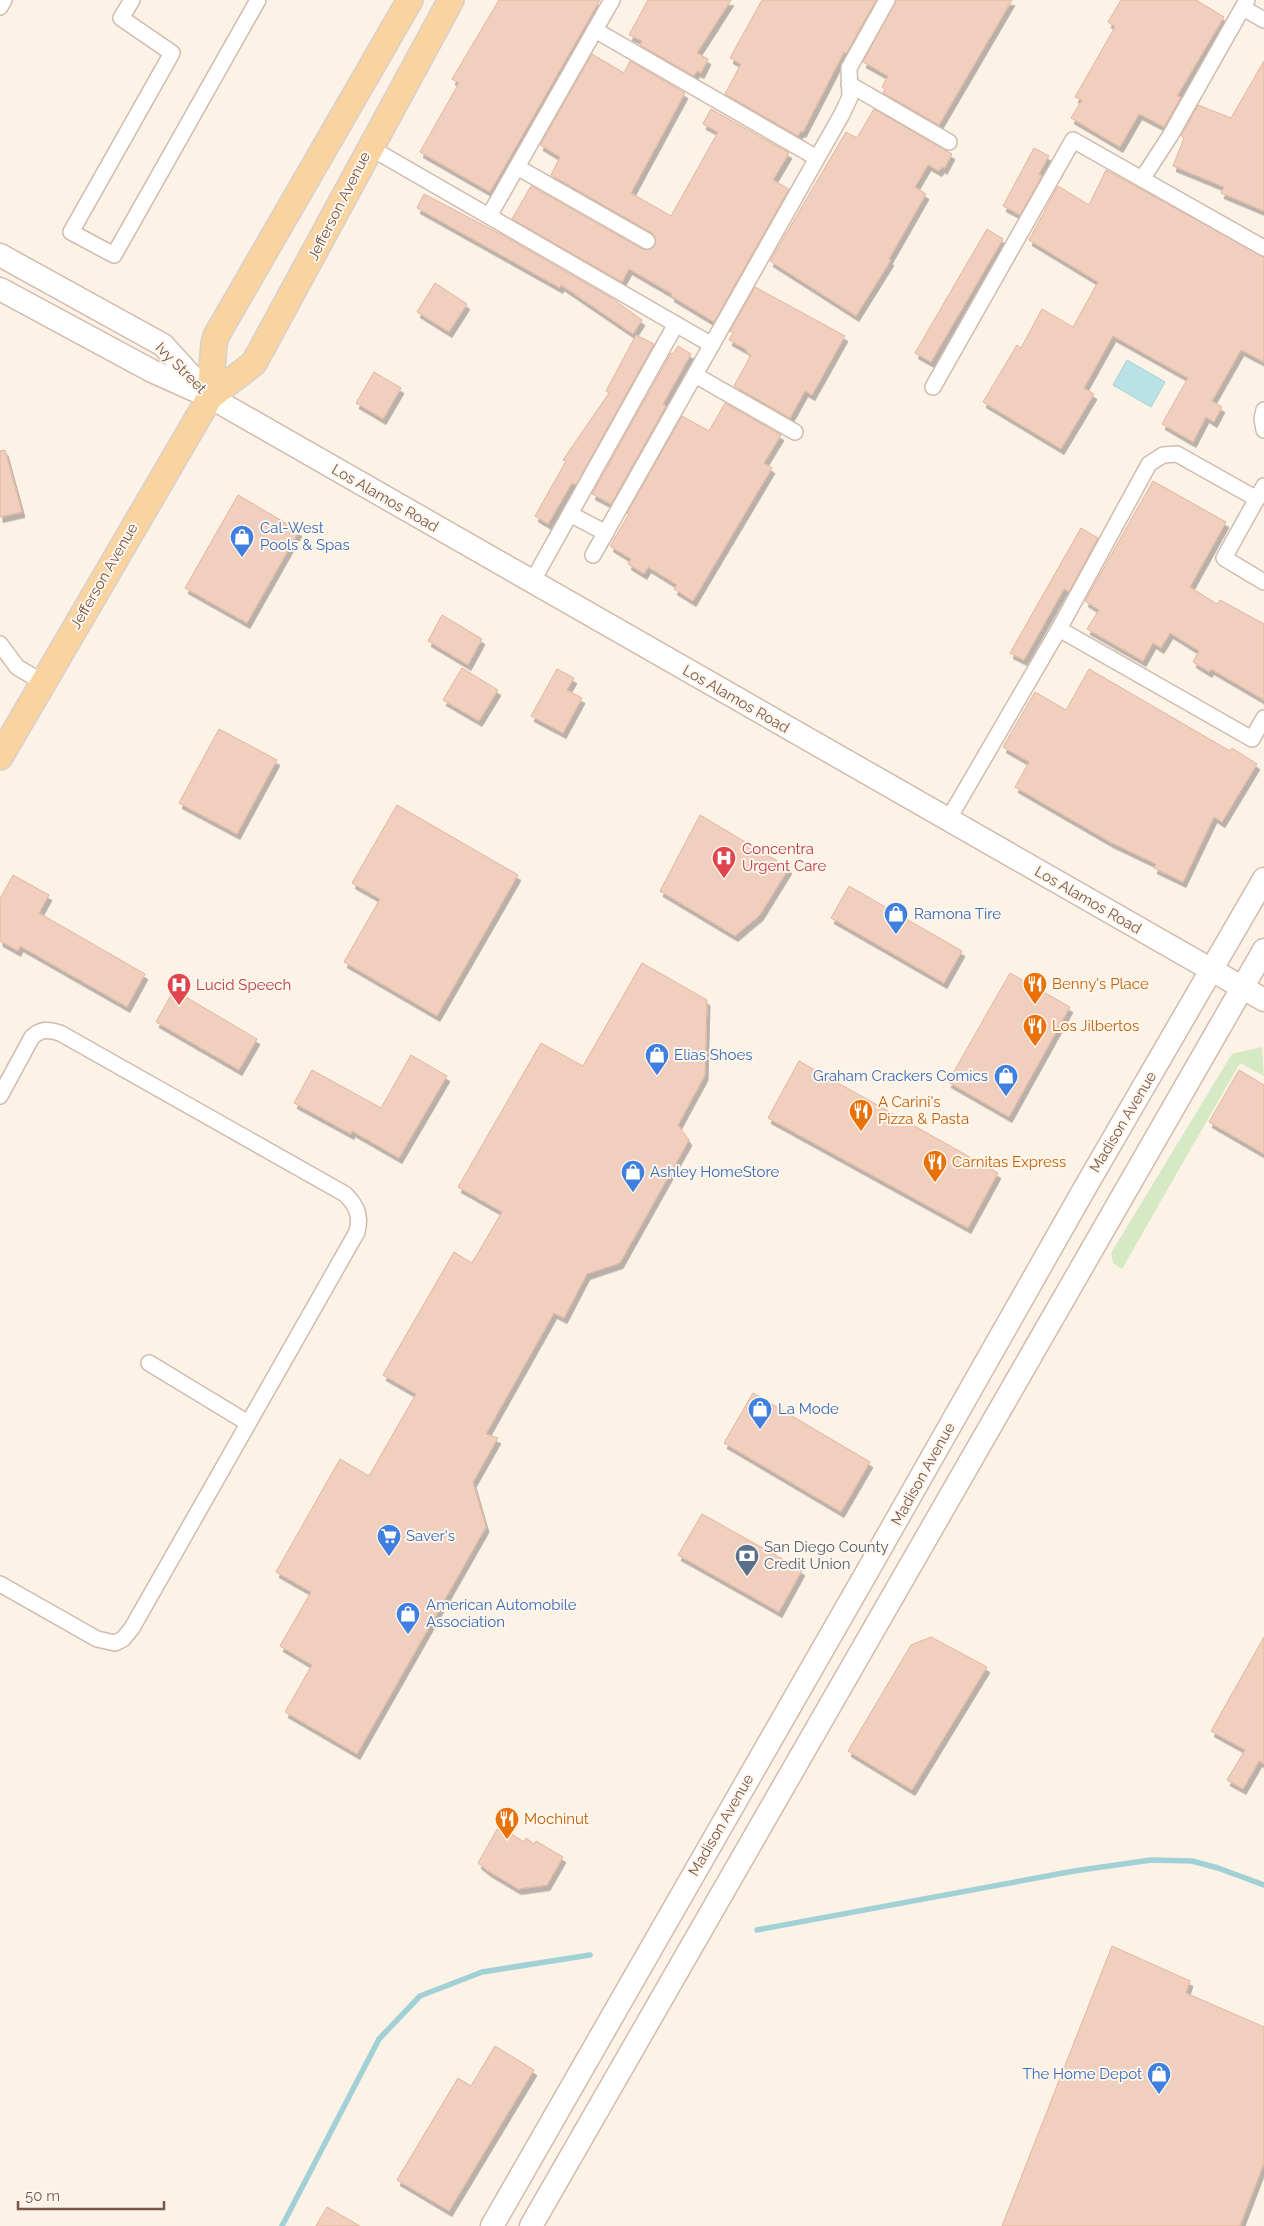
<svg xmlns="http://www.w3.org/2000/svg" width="1264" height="2226" font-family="Raleway,sans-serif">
<defs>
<filter id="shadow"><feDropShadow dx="3" dy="5.5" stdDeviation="0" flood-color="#0004"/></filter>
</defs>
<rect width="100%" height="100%" fill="#fcf2e6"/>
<path fill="#d5e9c4" d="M 1262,1047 L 1264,1076 L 1240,1063 L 1122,1269 L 1113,1263 L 1111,1253 L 1232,1054 Z"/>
<path fill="#bae1e5" stroke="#a1d1d7" d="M 1127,360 L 1165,382 L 1151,407 L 1113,385 Z"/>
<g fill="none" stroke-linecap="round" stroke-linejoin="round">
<g stroke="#a1d1d7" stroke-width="5.5">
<path d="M 757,1930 L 1074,1871 L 1151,1860 L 1192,1861 L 1218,1868 L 1264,1885"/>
<path d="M 282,2226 L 379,2039 L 420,1996 L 482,1972 L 590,1955"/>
</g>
</g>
<g fill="#f1cfbe" stroke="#e3b59e" filter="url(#shadow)">
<path d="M 499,0 L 600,0 L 490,192 L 420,152 L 459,83 L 452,79 Z"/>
<path d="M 648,0 L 731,0 L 697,53 L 708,59 L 701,73 L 697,71 L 694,76 L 640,45 L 642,41 L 629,35 Z"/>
<path d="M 762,0 L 876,0 L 846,54 L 844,52 L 803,132 L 801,131 L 798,136 L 725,94 L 741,64 L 730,58 Z"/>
<path d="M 896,0 L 1012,0 L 939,125 L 883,93 L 885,89 L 882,87 L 888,76 L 863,62 Z"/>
<path d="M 1121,0 L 1196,0 L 1224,17 L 1177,96 L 1181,97 L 1164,127 L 1139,114 L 1120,147 L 1071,118 L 1082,100 L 1075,97 L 1115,27 L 1108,22 Z"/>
<path d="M 592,54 L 624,73 L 630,61 L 685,93 L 631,193 L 671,216 L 718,132 L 703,124 L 711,109 L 789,153 L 773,180 L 789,189 L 714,322 L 671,296 L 672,294 L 629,269 L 622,282 L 512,219 L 531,186 L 642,249 L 651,249 L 655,245 L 655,237 L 652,233 L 551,175 L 560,157 L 540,145 Z"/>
<path d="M 1264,61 L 1264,211 L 1221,193 L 1224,187 L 1173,166 L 1184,138 L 1181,136 L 1198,105 L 1231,118 Z"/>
<path d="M 874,109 L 952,154 L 944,169 L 942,167 L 939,171 L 928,165 L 915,187 L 926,194 L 889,259 L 891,260 L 856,316 L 770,261 L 846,132 L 857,138 Z"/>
<path d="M 1034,148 L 1049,156 L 1039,174 L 1042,176 L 1020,215 L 1003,206 Z"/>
<path d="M 1106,170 L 1264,257 L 1264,362 L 1241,350 L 1212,401 L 1222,407 L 1214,422 L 1206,417 L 1193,442 L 1162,424 L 1188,378 L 1113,336 L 1084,388 L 1094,394 L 1061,449 L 983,402 L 1017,345 L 1021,348 L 1042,309 L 1073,327 L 1098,282 L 1029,240 L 1058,186 L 1089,205 Z"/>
<path d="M 424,194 L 502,235 L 613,299 L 642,320 L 633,334 L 561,285 L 560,288 L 417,208 Z"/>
<path d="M 987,229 L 1003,239 L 931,362 L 915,353 Z"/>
<path d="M 435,283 L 467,304 L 449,332 L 417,312 Z"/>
<path d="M 755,287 L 845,336 L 812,395 L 805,391 L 790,418 L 734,386 L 751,355 L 746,352 L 747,350 L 729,340 L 733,333 L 730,331 Z"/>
<path d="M 636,335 L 654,344 L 576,485 L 572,483 L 548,524 L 535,516 L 566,461 L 563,460 L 609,393 L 606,391 Z"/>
<path d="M 678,346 L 691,354 L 663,404 L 666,406 L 611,504 L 592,494 L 671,353 L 673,354 Z"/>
<path d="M 374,372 L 401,388 L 383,419 L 356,403 Z"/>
<path d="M 725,403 L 781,435 L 764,463 L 772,468 L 693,601 L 674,589 L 677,585 L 648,567 L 644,574 L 628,564 L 631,559 L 610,546 L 629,514 L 627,513 L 682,416 L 709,431 Z"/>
<path d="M 5,450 L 22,512 L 0,517 L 0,451 Z"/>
<path d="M 1153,481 L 1226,522 L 1190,587 L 1217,604 L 1220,600 L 1264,624 L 1264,700 L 1211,669 L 1209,672 L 1193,662 L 1199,651 L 1170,633 L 1161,648 L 1153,643 L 1143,661 L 1087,629 L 1099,610 L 1085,601 Z"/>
<path d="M 238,495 L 299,531 L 247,623 L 185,588 Z"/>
<path d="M 1081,528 L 1098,538 L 1069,592 L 1064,589 L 1024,660 L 1010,653 Z"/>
<path d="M 442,615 L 482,639 L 468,665 L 428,641 Z"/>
<path d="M 462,668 L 498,690 L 479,721 L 443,700 Z"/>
<path d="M 557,669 L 574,678 L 567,690 L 582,698 L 563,733 L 531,716 Z"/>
<path d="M 1089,669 L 1230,751 L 1232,748 L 1257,764 L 1222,822 L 1214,817 L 1183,882 L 1154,868 L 1156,864 L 1110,842 L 1015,787 L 1029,762 L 1003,747 L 1035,692 L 1066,710 Z"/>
<path d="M 219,729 L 277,760 L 237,834 L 179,803 Z"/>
<path d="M 397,805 L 518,875 L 437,1016 L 344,962 L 380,899 L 352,883 Z"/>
<path d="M 700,815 L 789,868 L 760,915 L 735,936 L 660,891 Z"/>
<path d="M 13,875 L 49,895 L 39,913 L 145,974 L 127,1007 L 20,946 L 18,951 L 0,941 L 0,899 Z"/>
<path d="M 849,886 L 962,951 L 944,983 L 831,918 Z"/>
<path d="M 642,963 L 707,1000 L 705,1075 L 678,1125 L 689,1140 L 620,1263 L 587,1274 L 564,1318 L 554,1313 L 486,1434 L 498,1438 L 473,1482 L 486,1527 L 357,1754 L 285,1712 L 312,1665 L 280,1646 L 311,1592 L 276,1572 L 340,1459 L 369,1476 L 416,1394 L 383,1375 L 454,1252 L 472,1263 L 502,1212 L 458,1187 L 541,1043 L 583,1066 Z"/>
<path d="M 1010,973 L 1070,1007 L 1009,1117 L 948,1082 Z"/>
<path d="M 174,990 L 257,1039 L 239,1070 L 156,1022 Z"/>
<path d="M 411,1055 L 447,1076 L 399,1158 L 352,1131 L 351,1134 L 294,1103 L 312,1070 L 381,1108 Z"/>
<path d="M 799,1061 L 998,1173 L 968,1228 L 768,1118 Z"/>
<path d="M 1239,1070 L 1264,1085 L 1264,1154 L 1209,1122 Z"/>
<path d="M 753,1393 L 870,1462 L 841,1512 L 724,1443 Z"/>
<path d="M 702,1514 L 802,1570 L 779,1612 L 678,1555 Z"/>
<path d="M 931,1637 L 987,1667 L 912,1790 L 848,1751 L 911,1645 Z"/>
<path d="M 1264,1637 L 1264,1764 L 1259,1761 L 1243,1789 L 1227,1780 L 1245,1750 L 1211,1731 Z"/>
<path d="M 499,1826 L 524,1842 L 526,1838 L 534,1844 L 536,1841 L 563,1857 L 547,1885 L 518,1889 L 488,1871 L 478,1863 Z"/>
<path d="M 1112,1946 L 1190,1981 L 1186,1993 L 1264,2027 L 1264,2163 L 1240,2226 L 1002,2226 Z"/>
<path d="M 495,2046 L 534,2070 L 449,2211 L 397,2180 L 458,2078 L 471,2086 Z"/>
<path d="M 327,2207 L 360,2226 L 316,2226 Z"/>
</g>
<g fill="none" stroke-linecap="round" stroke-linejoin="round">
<defs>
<g id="street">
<path d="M 132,0 L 121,18 L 172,53 L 71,232 L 114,255 L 258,0"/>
<path d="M 0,7 L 4,0"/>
<path d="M 1243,8 L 1264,20"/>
<path d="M 595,30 L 817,158"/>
<path d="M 849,84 L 949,142"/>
<path d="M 369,147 L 712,345"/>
<path d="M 517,167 L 647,241"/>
<path d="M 1142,179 L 1170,136 L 1247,0"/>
<path d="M 489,216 L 612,0"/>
<path d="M 695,375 L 795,432"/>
<path d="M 933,387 L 1073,140 L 1264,248"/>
<path d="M 1264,410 L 1262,419 L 1264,430"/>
<path d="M 1264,486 L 1224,558 L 1264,582"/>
<path d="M 570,514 L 606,533"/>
<path d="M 593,555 L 842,114 L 850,97 L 849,68 L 887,0"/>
<path d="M 532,582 L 676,324"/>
<path d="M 1059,629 L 1252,739 L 1264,718"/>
<path d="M 0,644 L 17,667 L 42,682"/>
<path d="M 948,820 L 1059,629 L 1149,464 L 1163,455 L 1177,454 L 1257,499"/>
<path d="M 0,1096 L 32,1037 C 41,1029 48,1029 60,1033 L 345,1194 C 357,1206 361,1215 357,1232 L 132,1628 L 123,1639 L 115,1643 L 97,1639 L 0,1584"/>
<path d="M 149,1363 L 248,1423"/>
</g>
<g id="secondary">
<path d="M 0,255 L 163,345 L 204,390"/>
<path d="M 0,289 L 152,371 L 210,397 L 1264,1000"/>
<path d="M 492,2226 L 867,1572 L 1086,1186 L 1264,879"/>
<path d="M 531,2226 L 1264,950"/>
</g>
<g id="primary">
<path d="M 210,397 L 214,343 L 216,336 L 410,0"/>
<path d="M 0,757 L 210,397 L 254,363 L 451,0"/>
</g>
</defs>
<use href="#street" stroke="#cfbcaf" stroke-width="18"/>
<use href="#secondary" stroke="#d2bbac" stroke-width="25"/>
<use href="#primary" stroke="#d8d0cd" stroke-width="28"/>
<use href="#street" stroke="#fff" stroke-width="15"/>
<use href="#secondary" stroke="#fff" stroke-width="22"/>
<use href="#primary" stroke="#f9d3a0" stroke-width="25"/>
</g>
<defs>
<symbol id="shop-pin" viewBox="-11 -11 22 30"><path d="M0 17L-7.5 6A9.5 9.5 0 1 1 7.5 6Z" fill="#3f7fe0" stroke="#fff6ec"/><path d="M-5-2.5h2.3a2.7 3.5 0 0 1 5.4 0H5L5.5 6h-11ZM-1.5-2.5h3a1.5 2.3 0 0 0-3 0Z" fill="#fff"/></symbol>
<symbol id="hospital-pin" viewBox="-11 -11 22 30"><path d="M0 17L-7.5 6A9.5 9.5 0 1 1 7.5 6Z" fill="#e0444e" stroke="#fff6ec"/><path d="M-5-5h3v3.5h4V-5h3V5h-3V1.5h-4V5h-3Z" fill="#fff"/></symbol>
<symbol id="restaurant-pin" viewBox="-11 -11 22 30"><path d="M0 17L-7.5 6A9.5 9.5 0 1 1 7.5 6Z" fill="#e8710a" stroke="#fff6ec"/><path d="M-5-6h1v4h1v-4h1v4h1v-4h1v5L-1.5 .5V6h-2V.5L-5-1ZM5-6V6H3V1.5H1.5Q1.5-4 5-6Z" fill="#fff"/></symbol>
<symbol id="supermarket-pin" viewBox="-11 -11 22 30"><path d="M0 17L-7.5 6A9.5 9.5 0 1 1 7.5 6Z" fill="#3f7fe0" stroke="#fff6ec"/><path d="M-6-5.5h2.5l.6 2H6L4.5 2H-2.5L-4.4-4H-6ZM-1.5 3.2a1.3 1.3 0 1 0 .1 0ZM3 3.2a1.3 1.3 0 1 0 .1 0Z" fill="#fff"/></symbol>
<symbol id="bank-pin" viewBox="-11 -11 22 30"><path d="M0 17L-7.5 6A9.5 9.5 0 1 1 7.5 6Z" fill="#5c6f8a" stroke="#fff6ec"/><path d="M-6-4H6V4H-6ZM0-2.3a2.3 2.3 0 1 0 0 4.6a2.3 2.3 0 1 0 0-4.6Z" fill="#fff"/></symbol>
</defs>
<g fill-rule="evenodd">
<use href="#shop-pin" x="228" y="523" width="28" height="38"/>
<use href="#hospital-pin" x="710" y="844" width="28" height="38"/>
<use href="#shop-pin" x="882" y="900" width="28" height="38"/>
<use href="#restaurant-pin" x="1021" y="970" width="28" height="38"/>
<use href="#hospital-pin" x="165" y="971" width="28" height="38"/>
<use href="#restaurant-pin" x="1021" y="1012" width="28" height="38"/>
<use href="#shop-pin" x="643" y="1041" width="28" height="38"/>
<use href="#shop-pin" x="992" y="1062" width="28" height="38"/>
<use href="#restaurant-pin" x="847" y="1097" width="28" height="38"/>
<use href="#restaurant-pin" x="921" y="1148" width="28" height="38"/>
<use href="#shop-pin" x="619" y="1158" width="28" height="38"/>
<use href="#shop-pin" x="746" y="1395" width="28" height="38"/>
<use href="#supermarket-pin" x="375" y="1522" width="28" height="38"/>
<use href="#bank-pin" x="733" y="1542" width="28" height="38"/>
<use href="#shop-pin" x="394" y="1600" width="28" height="38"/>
<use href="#restaurant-pin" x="493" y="1805" width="28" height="38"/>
<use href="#shop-pin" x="1145" y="2060" width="28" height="38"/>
</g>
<g text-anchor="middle" stroke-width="4" stroke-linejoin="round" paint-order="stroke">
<g font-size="15" fill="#75584b" stroke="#fff6ec">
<text transform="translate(339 206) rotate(-63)" y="5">Jefferson Avenue</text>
<text transform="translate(181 368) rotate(45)" y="5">Ivy Street</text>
<text transform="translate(385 498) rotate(30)" y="5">Los Alamos Road</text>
<text transform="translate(104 576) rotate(-60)" y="5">Jefferson Avenue</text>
<text transform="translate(736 699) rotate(30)" y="5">Los Alamos Road</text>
<text transform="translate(1088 900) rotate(30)" y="5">Los Alamos Road</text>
<text transform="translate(1123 1122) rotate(-59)" y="5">Madison Avenue</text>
<text transform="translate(923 1474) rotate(-61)" y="5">Madison Avenue</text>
<text transform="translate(721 1825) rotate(-60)" y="5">Madison Avenue</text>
</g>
<g font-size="15" fill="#366cbe" stroke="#fff6ec" text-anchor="start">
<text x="260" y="533">Cal-West<tspan x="260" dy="17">Pools &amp; Spas</tspan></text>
<text x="914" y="919">Ramona Tire</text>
<text x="674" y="1060">Elias Shoes</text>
<text x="988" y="1081" text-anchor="end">Graham Crackers Comics</text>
<text x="650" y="1177">Ashley HomeStore</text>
<text x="778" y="1414">La Mode</text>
<text x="406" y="1541">Saver's</text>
<text x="426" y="1610">American Automobile<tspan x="426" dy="17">Association</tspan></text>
<text x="1142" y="2079" text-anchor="end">The Home Depot</text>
</g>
<g font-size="15" fill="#be3a42" stroke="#fff6ec" text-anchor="start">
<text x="742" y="854">Concentra<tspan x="742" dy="17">Urgent Care</tspan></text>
<text x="196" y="990">Lucid Speech</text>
</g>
<g font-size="15" fill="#c56008" stroke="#fff6ec" text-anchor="start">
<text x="1052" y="989">Benny's Place</text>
<text x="1052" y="1031">Los Jilbertos</text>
<text x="878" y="1107">A Carini's<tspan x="878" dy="17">Pizza &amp; Pasta</tspan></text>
<text x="952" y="1167">Carnitas Express</text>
<text x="524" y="1824">Mochinut</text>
</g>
<g font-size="15" fill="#4e5e75" stroke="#fff6ec" text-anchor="start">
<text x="764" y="1552">San Diego County<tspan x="764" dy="17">Credit Union</tspan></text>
</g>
</g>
<path d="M18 2201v8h146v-8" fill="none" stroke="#75584b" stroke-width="2.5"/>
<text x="25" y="2201" font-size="15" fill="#75584b" stroke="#fff6ec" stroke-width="4" paint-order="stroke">50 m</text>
</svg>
